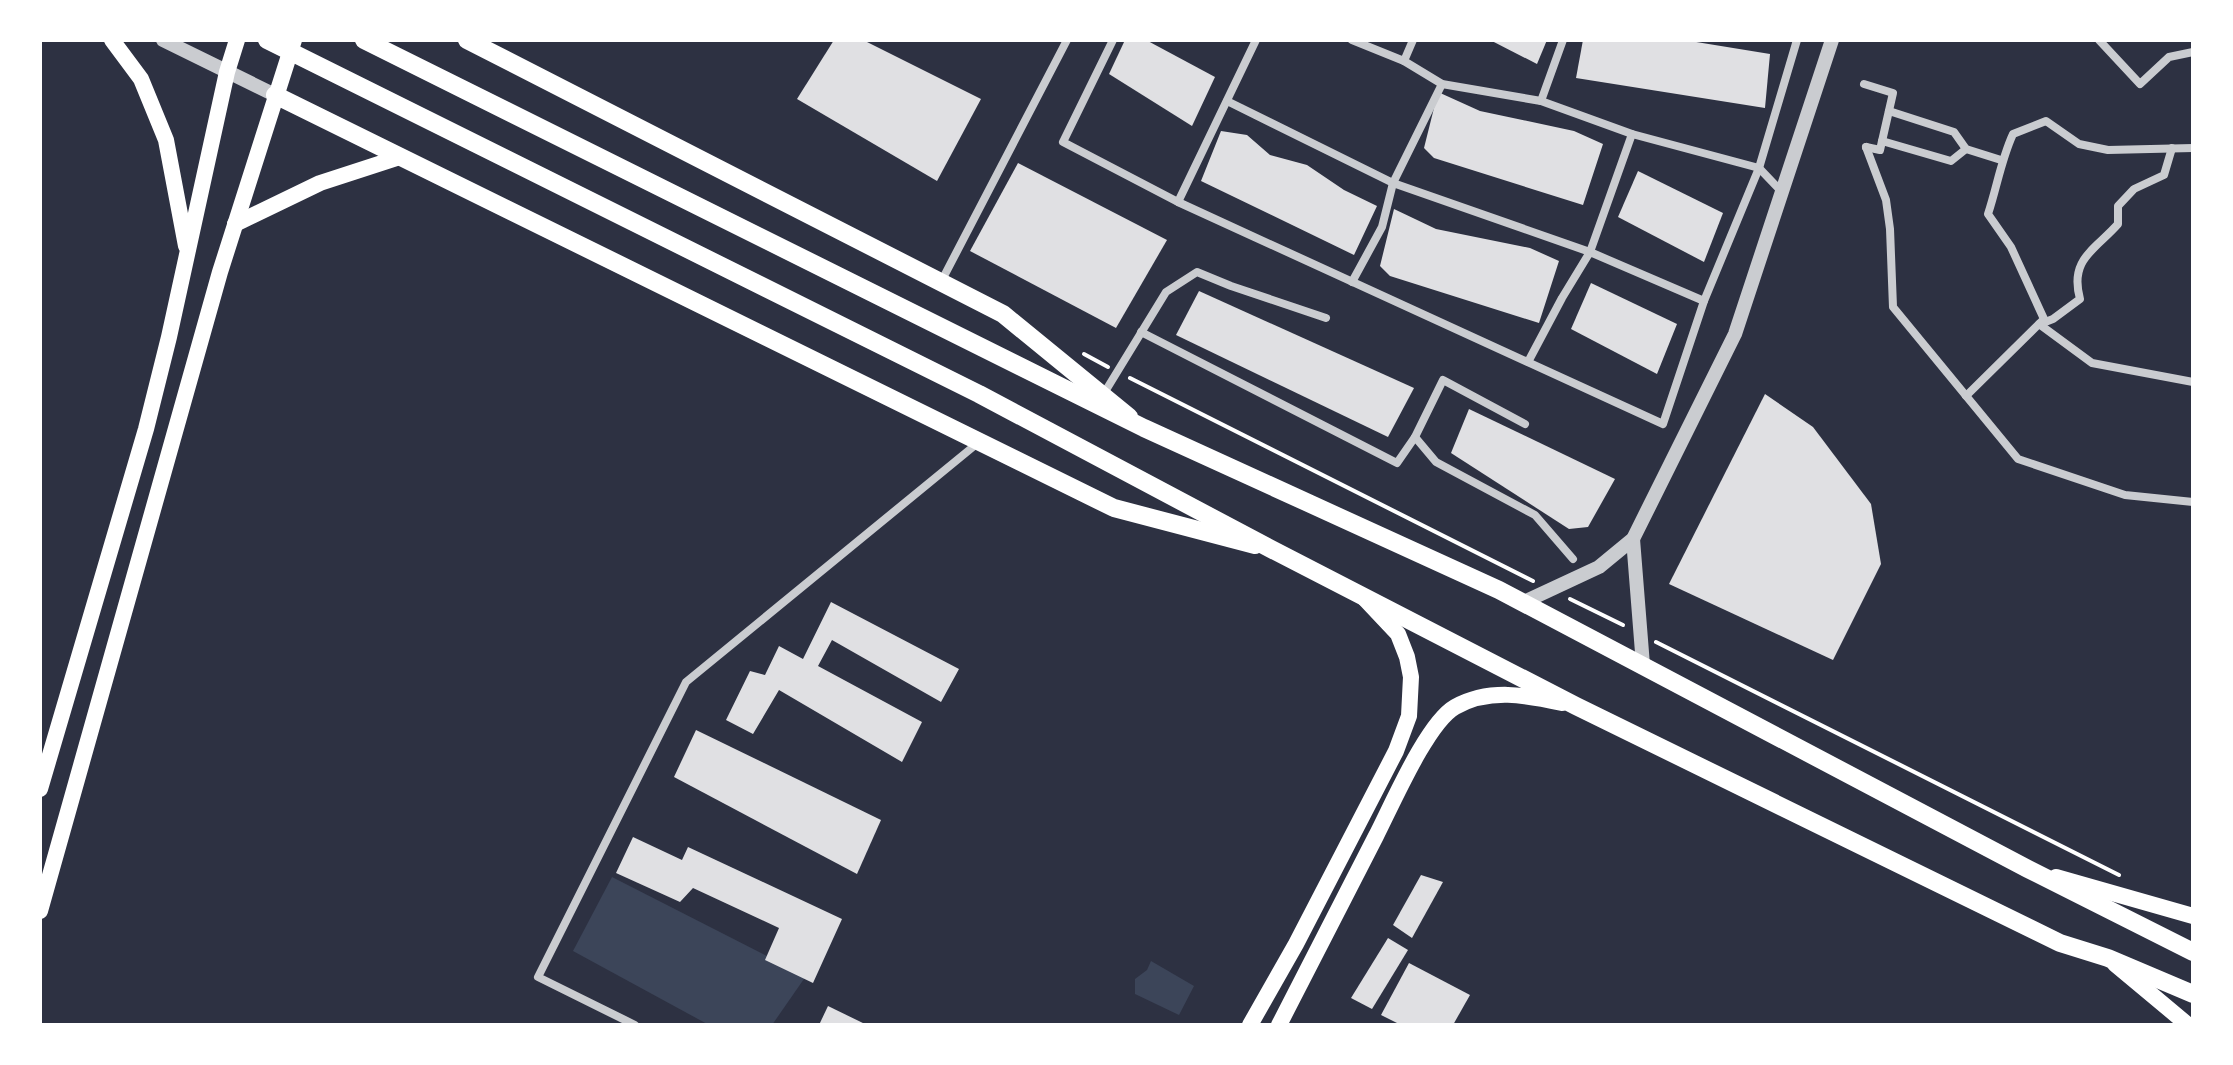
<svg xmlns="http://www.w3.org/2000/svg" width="2233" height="1065" font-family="Ubuntu,sans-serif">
<rect width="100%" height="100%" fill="#2d3142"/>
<g fill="#3c4559">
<path d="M 612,877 L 806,976 L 772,1025 L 709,1025 L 573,951 Z"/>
<path d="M 1151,961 L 1194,986 L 1179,1015 L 1135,994 L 1135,979 L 1147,970 Z"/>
</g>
<g fill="#e0e0e3">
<path d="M 834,40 L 863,40 L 981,99 L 937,181 L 797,99 Z"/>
<path d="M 1125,40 L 1146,40 L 1215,77 L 1192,126 L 1109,74 Z"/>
<path d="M 1490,40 L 1547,40 L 1537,64 Z"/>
<path d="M 1583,40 L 1684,40 L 1770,54 L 1765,108 L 1576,78 Z"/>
<path d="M 1438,92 L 1480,111 L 1574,131 L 1603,144 L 1583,205 L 1434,158 L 1424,148 Z"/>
<path d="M 1221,131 L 1247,135 L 1270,155 L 1307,165 L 1344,190 L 1377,206 L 1354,255 L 1201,181 Z"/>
<path d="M 1018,163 L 1167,240 L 1116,328 L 970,251 Z"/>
<path d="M 1638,171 L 1723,213 L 1704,262 L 1618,217 Z"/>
<path d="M 1394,209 L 1436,229 L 1530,248 L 1559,261 L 1539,323 L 1390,276 L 1380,266 Z"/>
<path d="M 1591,283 L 1677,324 L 1657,374 L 1571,329 Z"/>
<path d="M 1199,291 L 1414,388 L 1388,437 L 1176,335 Z"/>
<path d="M 1765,394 L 1813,427 L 1871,504 L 1881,564 L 1833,660 L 1669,584 Z"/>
<path d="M 1469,409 L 1615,479 L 1588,527 L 1569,529 L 1451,453 Z"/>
<path d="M 831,602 L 959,669 L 941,702 L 832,640 L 818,666 L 922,722 L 902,762 L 779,690 L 753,734 L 726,720 L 750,671 L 765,675 L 779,646 L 803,659 Z"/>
<path d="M 696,730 L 881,820 L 857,874 L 674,777 Z"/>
<path d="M 633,837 L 682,860 L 688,847 L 842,919 L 813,983 L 765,960 L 779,928 L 693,888 L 680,902 L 616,873 Z"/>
<path d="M 1421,875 L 1443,882 L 1412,938 L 1393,925 Z"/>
<path d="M 1388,938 L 1408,950 L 1372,1009 L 1351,998 Z"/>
<path d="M 1409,963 L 1470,995 L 1453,1025 L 1401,1025 L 1381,1015 Z"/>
<path d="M 828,1006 L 867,1025 L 819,1025 Z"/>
</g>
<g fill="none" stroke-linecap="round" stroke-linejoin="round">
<g stroke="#fff" stroke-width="4">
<path d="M 1084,354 L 1108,367"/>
<path d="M 1130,378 L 1533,581"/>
<path d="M 1570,599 L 1623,625"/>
<path d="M 1656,642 L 2119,875"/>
</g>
<g stroke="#caccd0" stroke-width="8">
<path d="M 1113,40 L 1063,142 L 1178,202 L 1663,424 L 1704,301 L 1759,168 L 1797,40"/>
<path d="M 1352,40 L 1404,61 L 1442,84 L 1541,101 L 1632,134 L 1759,168 L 1782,192"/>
<path d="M 2099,40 L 2140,84 L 2169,57 L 2193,52"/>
<path d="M 1404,61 L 1413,40"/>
<path d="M 1864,84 L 1893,93 L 1880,150 L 1866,147"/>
<path d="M 1227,101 L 1393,183 L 1442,84"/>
<path d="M 1541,101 L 1563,40"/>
<path d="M 1889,111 L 1954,132 L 1966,149 L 2001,160"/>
<path d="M 1882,141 L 1951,161 L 1966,149"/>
<path d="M 1866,147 L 1886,200 L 1890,229 L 1893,307 L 2018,459 L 2125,495 L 2193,502"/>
<path d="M 1178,202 L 1256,40"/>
<path d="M 941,282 L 1067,40"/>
<path d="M 1352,282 L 1382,227 L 1393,183 L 1590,252 L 1632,134"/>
<path d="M 2039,324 L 2092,363 L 2193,382"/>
<path d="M 2040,324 L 2053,319 L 2080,299 C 2069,259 2095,250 2118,224 L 2118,206 L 2134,189 L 2164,175 L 2172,148"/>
<path d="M 1141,332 L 1397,463 L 1415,437 L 1443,380 L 1525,424"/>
<path d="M 1528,362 L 1562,298 L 1590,252 L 1704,301"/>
<path d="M 1103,395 L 1166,292 L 1197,272 L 1231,286 L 1326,318"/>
<path d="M 1966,396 L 2044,319 L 2011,247 L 1988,214 C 1997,187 2001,160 2013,134 L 2046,121 L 2079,144 L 2108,150 L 2193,148"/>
<path d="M 1415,437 L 1436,462 L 1535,515 L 1573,559"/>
<path d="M 635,1025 L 538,977 L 686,682 L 979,442"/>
</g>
<g stroke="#caccd0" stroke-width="14">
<path d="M 163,40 L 275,95"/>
<path d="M 1633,539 L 1643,665"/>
<path d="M 1522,603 L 1599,567 L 1633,539 L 1735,334 L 1832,40"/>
</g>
<g stroke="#fff" stroke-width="16">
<path d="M 112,40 L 141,79 L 166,140 L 186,246"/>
<path d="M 235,224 L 320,183 L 400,157"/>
<path d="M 40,789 L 146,429 L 169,337 L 227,72 L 237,40"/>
<path d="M 2056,877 L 2193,916"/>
<path d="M 40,911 L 220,272 L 294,40"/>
<path d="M 2115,964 L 2188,1025"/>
<path d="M 1250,1025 L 1296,944 L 1396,751 L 1409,716 L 1411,677 L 1407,657 L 1398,634 L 1365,599"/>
<path d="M 1279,1025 C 1311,962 1344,899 1376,836 C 1392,805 1427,723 1455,707 C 1489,688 1526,695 1562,703"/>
</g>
<g stroke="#fff" stroke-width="18">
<path d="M 467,40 L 1003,314 L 1129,417"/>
<path d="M 275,95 L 1114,508 L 1255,545"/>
</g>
<g stroke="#fff" stroke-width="18">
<path d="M 267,40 L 979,394 L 1271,549 L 1576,706 L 2060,943 L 2108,958 L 2193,994"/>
<path d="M 364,40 L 1144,428 L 1499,590 L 2028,869 L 2193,952"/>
</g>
</g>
<rect width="2233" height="1065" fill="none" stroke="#ffffff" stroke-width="84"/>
</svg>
